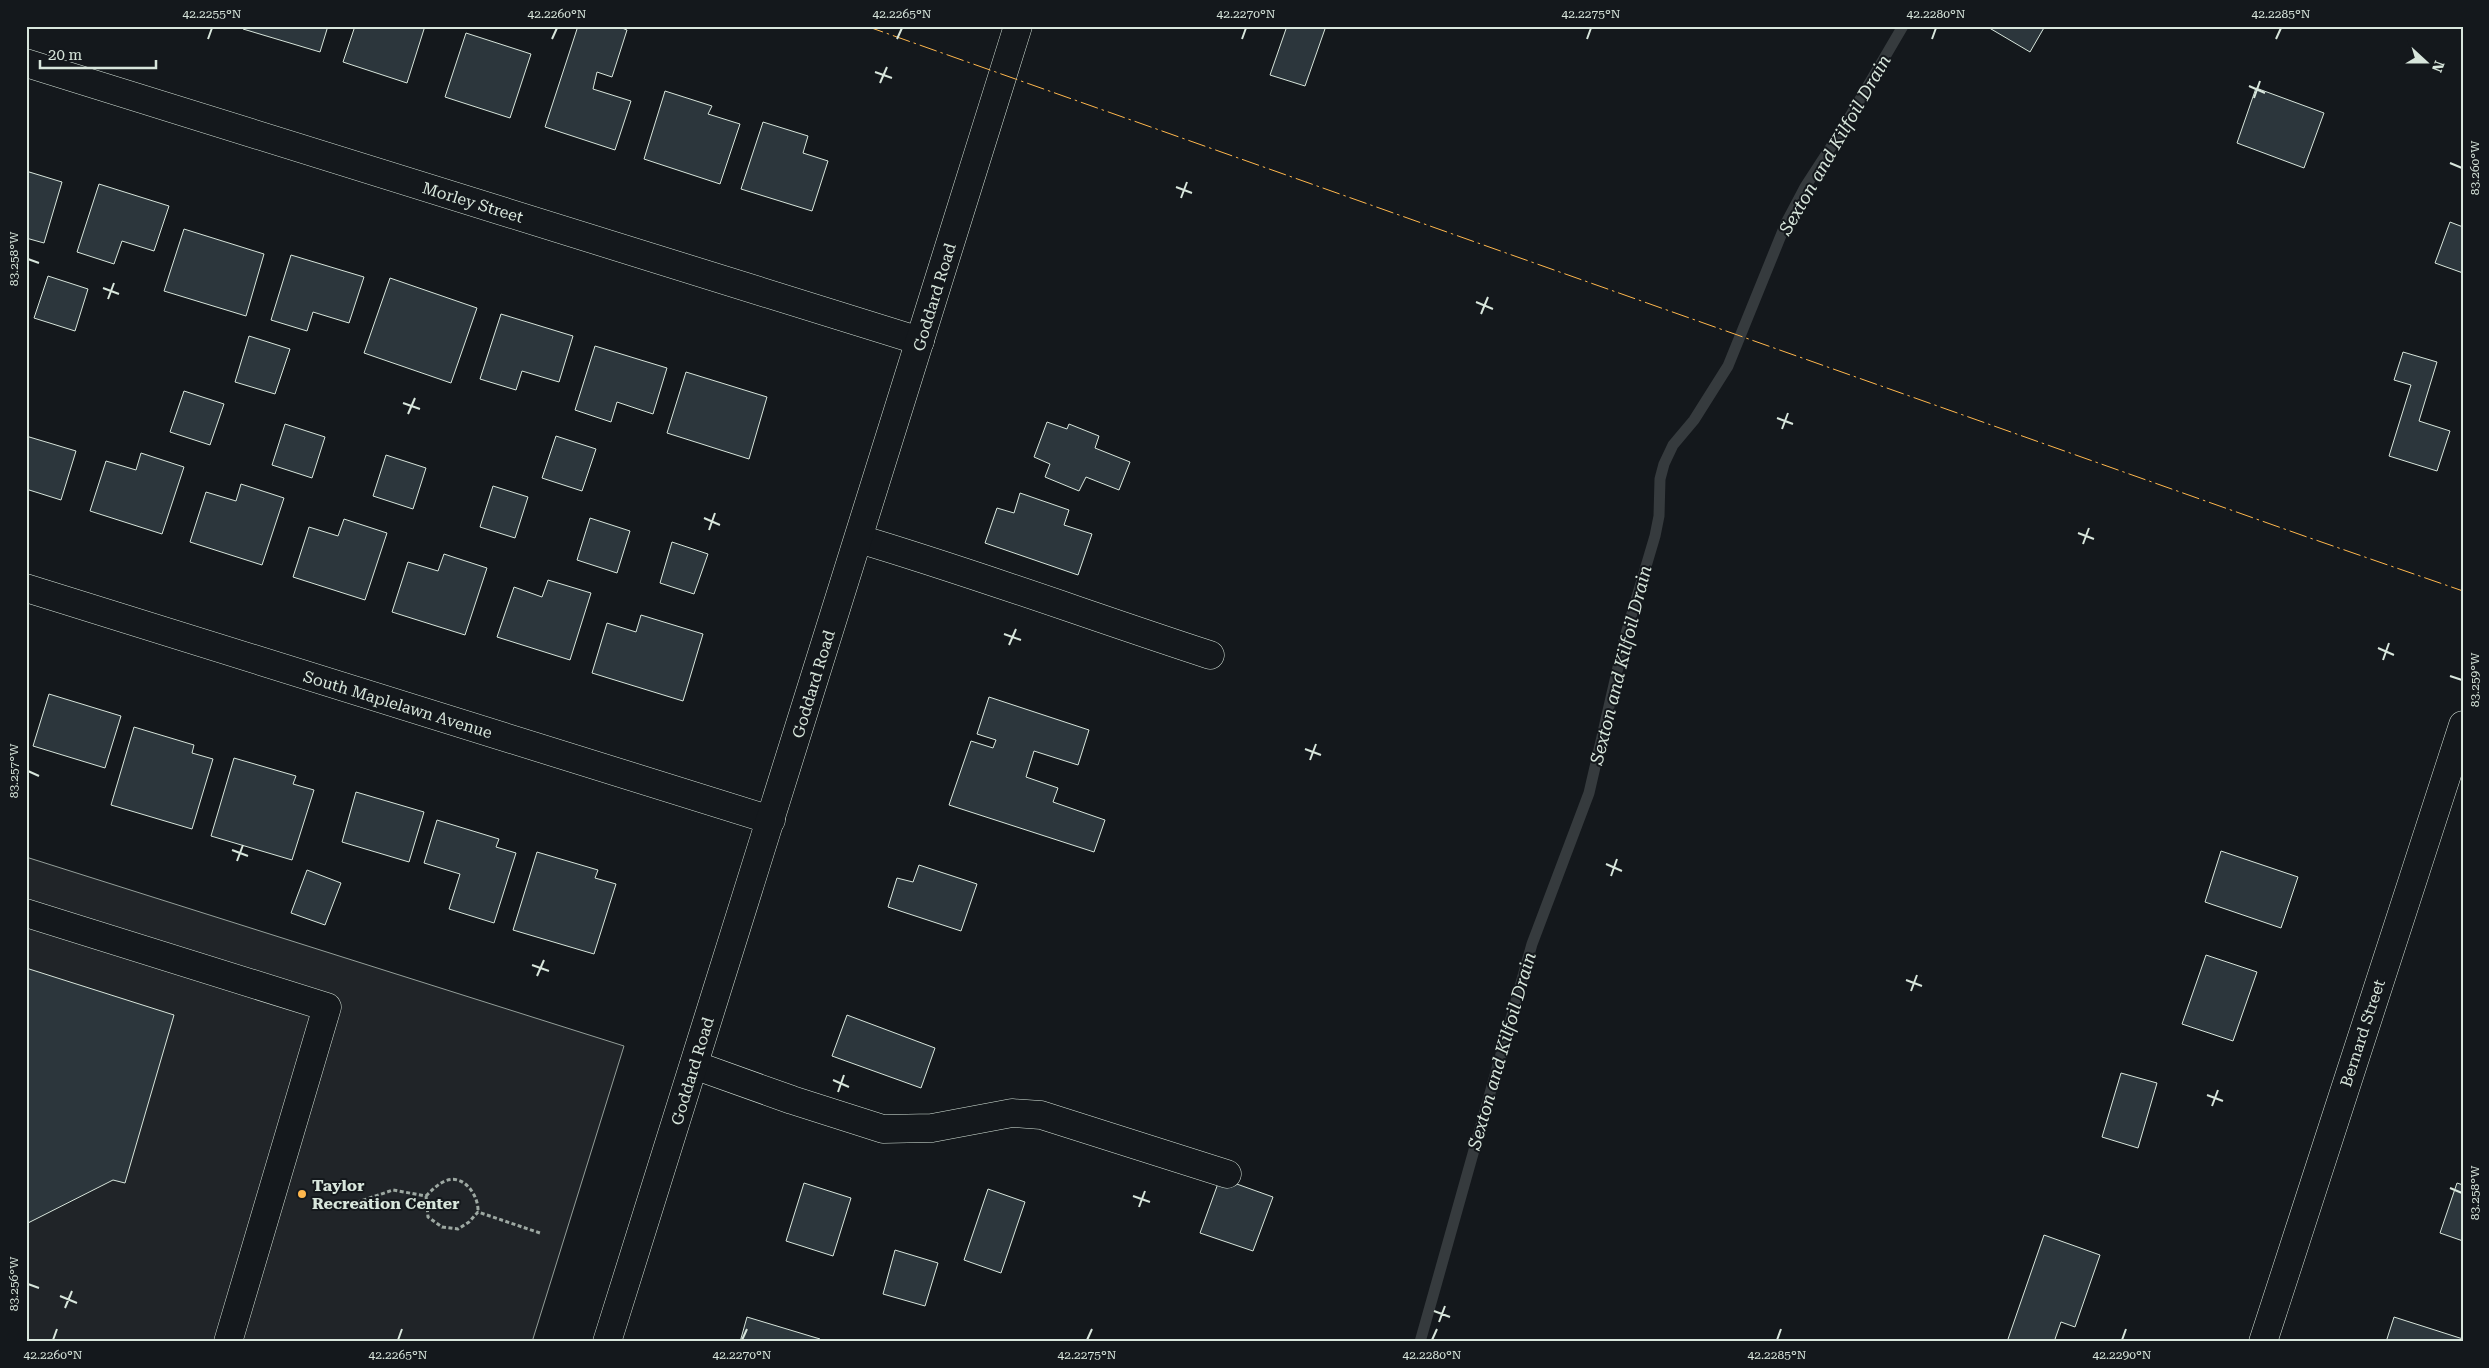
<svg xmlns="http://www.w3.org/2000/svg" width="2489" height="1368" font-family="'Roboto Serif',serif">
<rect width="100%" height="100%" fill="#14181c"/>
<path fill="#202428" stroke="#939e99" d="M 26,857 L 624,1046 L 532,1342 L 26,1342 Z"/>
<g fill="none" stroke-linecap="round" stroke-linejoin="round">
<path stroke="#363b3e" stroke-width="11" d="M 1420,1342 L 1532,944 L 1589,793 L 1625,637 L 1655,536 L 1659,516 L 1660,479 L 1664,464 L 1673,445 L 1694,420 L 1728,366 L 1786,223 L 1805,187 L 1842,130 L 1903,26"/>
</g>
<g fill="#2c363c" stroke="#d8e6dc">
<path d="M 243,26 L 328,26 L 320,52 L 243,29 Z"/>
<path d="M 355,26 L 425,26 L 407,83 L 343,62 Z"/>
<path d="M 578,26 L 617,26 L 627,30 L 612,77 L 597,72 L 593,89 L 631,101 L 615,150 L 545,127 Z"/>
<path d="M 1287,26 L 1326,26 L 1305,86 L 1270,75 Z"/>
<path d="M 1986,26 L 2045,26 L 2030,52 Z"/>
<path d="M 466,33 L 531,54 L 510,118 L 445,97 Z"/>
<path d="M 2256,88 L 2324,113 L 2304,168 L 2237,143 Z"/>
<path d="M 665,91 L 712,106 L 708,114 L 740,124 L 720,184 L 644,159 Z"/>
<path d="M 763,122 L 808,136 L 803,153 L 828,161 L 812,211 L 741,189 Z"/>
<path d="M 26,171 L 62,182 L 44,243 L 26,238 Z"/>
<path d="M 99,184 L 169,206 L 154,251 L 122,241 L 114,264 L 77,252 Z"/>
<path d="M 2450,222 L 2463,227 L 2463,273 L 2435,263 Z"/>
<path d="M 184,229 L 264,254 L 246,316 L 164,291 Z"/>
<path d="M 291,255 L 364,277 L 349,323 L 313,312 L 307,331 L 271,320 Z"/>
<path d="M 48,276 L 88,289 L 75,331 L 34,318 Z"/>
<path d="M 390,278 L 477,308 L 451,383 L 364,353 Z"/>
<path d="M 501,314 L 573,336 L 559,382 L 522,371 L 516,390 L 480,379 Z"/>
<path d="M 249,336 L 290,349 L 275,394 L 235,382 Z"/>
<path d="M 595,346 L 667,368 L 653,414 L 617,402 L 611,422 L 575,410 Z"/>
<path d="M 2403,352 L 2437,362 L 2419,421 L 2450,431 L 2437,471 L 2389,456 L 2411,385 L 2394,380 Z"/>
<path d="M 686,372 L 767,397 L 749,459 L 667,433 Z"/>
<path d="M 184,391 L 224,404 L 210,445 L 170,432 Z"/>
<path d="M 1047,422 L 1067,429 L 1069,424 L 1099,436 L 1095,448 L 1130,462 L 1119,490 L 1086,477 L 1079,491 L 1045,477 L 1050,464 L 1034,457 Z"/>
<path d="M 285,424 L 325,437 L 312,478 L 272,465 Z"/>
<path d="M 26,436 L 76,451 L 61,500 L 26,489 Z"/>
<path d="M 556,436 L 596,449 L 582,491 L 542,478 Z"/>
<path d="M 141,453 L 184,467 L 162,534 L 90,511 L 106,461 L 136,470 Z"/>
<path d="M 386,455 L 426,468 L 413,509 L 373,496 Z"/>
<path d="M 241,484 L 284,498 L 262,565 L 190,542 L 206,492 L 236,501 Z"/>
<path d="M 493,486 L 528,497 L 515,538 L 480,527 Z"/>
<path d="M 1020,493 L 1069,510 L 1064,525 L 1092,534 L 1078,575 L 985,543 L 997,508 L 1014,513 Z"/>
<path d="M 590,518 L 630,531 L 617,573 L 577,560 Z"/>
<path d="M 344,519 L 387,533 L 365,600 L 293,577 L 309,527 L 338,536 Z"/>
<path d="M 672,542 L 708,554 L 694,594 L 660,583 Z"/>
<path d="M 444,554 L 487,568 L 465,635 L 392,612 L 408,562 L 438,571 Z"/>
<path d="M 548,580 L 591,593 L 570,660 L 497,637 L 514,587 L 542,597 Z"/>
<path d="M 641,615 L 703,634 L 683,701 L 592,673 L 607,623 L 636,632 Z"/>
<path d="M 49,694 L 121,716 L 105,768 L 33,746 Z"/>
<path d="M 989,697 L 1089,730 L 1078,765 L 1034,751 L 1026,777 L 1058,788 L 1053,802 L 1105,820 L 1094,852 L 949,805 L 971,741 L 993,748 L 996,740 L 977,734 Z"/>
<path d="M 134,727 L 194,745 L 192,753 L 213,759 L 192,829 L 111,805 Z"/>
<path d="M 234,758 L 296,776 L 293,784 L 314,790 L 292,860 L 211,836 Z"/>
<path d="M 356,792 L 424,812 L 409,862 L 342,842 Z"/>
<path d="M 437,820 L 499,839 L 496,847 L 516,853 L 494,923 L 449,909 L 460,874 L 424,863 Z"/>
<path d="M 2221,851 L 2298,877 L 2281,928 L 2205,902 Z"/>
<path d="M 537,852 L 598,870 L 595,878 L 616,884 L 594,954 L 513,930 Z"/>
<path d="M 919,865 L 977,884 L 961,931 L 888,907 L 897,878 L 913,882 Z"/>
<path d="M 307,870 L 341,883 L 325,925 L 291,913 Z"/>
<path d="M 2206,955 L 2257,972 L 2233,1041 L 2182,1024 Z"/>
<path d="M 26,968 L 174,1015 L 125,1183 L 113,1180 L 26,1224 Z"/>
<path d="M 847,1015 L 935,1048 L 921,1088 L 832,1056 Z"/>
<path d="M 2121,1073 L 2157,1083 L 2138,1148 L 2102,1137 Z"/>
<path d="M 1220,1178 L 1273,1197 L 1253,1251 L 1200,1233 Z"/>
<path d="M 804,1183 L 851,1198 L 833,1256 L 786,1241 Z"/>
<path d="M 2457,1183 L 2463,1185 L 2463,1241 L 2440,1233 Z"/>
<path d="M 988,1189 L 1025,1202 L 1001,1273 L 964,1260 Z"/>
<path d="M 2044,1235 L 2100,1255 L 2075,1327 L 2061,1322 L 2054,1342 L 2007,1342 Z"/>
<path d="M 895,1250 L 938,1263 L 925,1306 L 883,1294 Z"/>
<path d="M 747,1317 L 820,1339 L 819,1342 L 740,1342 Z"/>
<path d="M 2394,1317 L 2463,1339 L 2463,1342 L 2386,1342 Z"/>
</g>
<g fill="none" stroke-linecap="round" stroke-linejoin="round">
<defs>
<g id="minor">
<path d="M 26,63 L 920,341"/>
<path d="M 859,539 C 977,574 1093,617 1210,655"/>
<path d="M 26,588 L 771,820"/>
<path d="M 26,913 L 327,1007 L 228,1342"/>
<path d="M 694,1065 L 792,1100 L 883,1129 L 932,1128 L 1012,1113 L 1041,1115 L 1227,1174"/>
<path d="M 2263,1342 L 2463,725"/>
</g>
<path id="major" d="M 607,1342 L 1018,26"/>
</defs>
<use href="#minor" stroke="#d8e6dc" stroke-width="29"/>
<use href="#major" stroke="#d8e6dc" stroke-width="29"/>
<g stroke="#9da8a2" stroke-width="3" stroke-dasharray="4 2.5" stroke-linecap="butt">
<path d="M 426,1196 C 432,1190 438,1184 445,1181 C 464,1173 479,1196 478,1212"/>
<path d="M 337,1203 L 355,1203 L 393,1190 L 426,1196 L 428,1217 L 442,1227 L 458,1229 L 469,1222 L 478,1212 L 540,1233"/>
</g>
<use href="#minor" stroke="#14181c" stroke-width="28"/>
<use href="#major" stroke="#14181c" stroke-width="28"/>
<path stroke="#ffb74d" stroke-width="1" stroke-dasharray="18 4 2.5 4" stroke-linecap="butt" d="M 866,26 L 2307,537 L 2463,591"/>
</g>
<path fill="none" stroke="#d8e6dc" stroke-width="2" d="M 208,39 L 212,28M 552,39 L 557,28M 897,39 L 902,28M 1242,39 L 1246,28M 1587,39 L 1591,28M 1932,39 L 1936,28M 2276,39 L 2281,28M 875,72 L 892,78M 880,83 L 887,67M 2249,86 L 2265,93M 2254,98 L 2260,81M 2450,163 L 2462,168M 1176,187 L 1192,193M 1181,198 L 1187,182M 28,259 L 39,263M 103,288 L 119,294M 108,299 L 114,283M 1476,302 L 1493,309M 1481,314 L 1488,297M 403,403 L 420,409M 408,414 L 415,398M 1777,418 L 1793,424M 1782,429 L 1788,413M 704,518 L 720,525M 709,530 L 715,513M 2078,533 L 2094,539M 2083,544 L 2089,528M 1004,634 L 1021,640M 1009,645 L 1016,629M 2378,648 L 2394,655M 2383,660 L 2389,643M 2450,676 L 2462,680M 1305,749 L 1321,755M 1310,760 L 1316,744M 28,771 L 39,776M 232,850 L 248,856M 237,861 L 243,845M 1606,864 L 1622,871M 1611,876 L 1617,859M 532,965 L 549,971M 537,976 L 544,960M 1906,980 L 1922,986M 1911,991 L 1917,975M 833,1080 L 849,1087M 838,1092 L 844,1075M 2207,1095 L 2223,1101M 2212,1106 L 2218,1090M 2450,1188 L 2462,1193M 1133,1196 L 1150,1202M 1139,1207 L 1145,1191M 28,1284 L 39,1288M 60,1296 L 77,1303M 65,1308 L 72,1291M 1434,1311 L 1450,1317M 1439,1322 L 1445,1306M 53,1340 L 57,1329M 398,1340 L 402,1329M 742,1340 L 747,1329M 1087,1340 L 1092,1329M 1432,1340 L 1437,1329M 1777,1340 L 1781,1329M 2122,1340 L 2126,1329"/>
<circle fill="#ffb74d" stroke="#14181c" stroke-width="2" cx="302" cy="1194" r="5"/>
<g text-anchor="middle" stroke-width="4" stroke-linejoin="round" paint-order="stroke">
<g font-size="16" fill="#d8e6dc" stroke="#14181c">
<text transform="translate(473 202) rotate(17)" y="6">Morley Street</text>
<text transform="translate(934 297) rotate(-73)" y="6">Goddard Road</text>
<text transform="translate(813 684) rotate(-73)" y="6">Goddard Road</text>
<text transform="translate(398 704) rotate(17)" y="6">South Maplelawn Avenue</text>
<text transform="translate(2362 1033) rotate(-72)" y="6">Bernard Street</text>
<text transform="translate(692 1071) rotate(-73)" y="6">Goddard Road</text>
</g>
<g font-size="16" font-weight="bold" fill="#d8e6dc" stroke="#14181c" text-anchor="start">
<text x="312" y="1191">Taylor<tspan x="312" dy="18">Recreation Center</tspan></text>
</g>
<g font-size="18" font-style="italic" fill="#d8e6dc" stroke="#14181c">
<text transform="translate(1835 145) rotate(-60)" y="6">Sexton and Kilfoil Drain</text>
<text transform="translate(1621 665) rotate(-76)" y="6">Sexton and Kilfoil Drain</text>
<text transform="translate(1502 1051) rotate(-74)" y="6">Sexton and Kilfoil Drain</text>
</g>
</g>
<rect width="2489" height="1368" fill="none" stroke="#14181c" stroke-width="55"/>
<g transform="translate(2426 62) rotate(111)" stroke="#14181c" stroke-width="4" paint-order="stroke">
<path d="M0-4L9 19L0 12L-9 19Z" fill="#d8e6dc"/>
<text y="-8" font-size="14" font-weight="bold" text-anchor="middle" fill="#d8e6dc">N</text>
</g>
<path d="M40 60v8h116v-8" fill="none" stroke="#d8e6dc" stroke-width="2.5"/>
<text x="48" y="60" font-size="15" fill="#d8e6dc" stroke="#14181c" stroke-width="4" paint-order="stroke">20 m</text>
<rect x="28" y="28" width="2434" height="1312" fill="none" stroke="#d8e6dc" stroke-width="2"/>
<g font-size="12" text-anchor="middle" fill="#d8e6dc">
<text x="212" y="18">42.2255°N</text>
<text x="557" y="18">42.2260°N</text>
<text x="902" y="18">42.2265°N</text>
<text x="1246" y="18">42.2270°N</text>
<text x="1591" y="18">42.2275°N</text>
<text x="1936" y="18">42.2280°N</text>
<text x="2281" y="18">42.2285°N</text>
<text transform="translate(2475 168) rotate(-90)" y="4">83.260°W</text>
<text transform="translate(14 259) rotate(-90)" y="4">83.258°W</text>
<text transform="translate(2475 680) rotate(-90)" y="4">83.259°W</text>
<text transform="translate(14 771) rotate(-90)" y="4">83.257°W</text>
<text transform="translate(2475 1193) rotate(-90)" y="4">83.258°W</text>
<text transform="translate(14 1284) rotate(-90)" y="4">83.256°W</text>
<text x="53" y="1359">42.2260°N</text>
<text x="398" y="1359">42.2265°N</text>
<text x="742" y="1359">42.2270°N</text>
<text x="1087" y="1359">42.2275°N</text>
<text x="1432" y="1359">42.2280°N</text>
<text x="1777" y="1359">42.2285°N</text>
<text x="2122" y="1359">42.2290°N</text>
</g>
</svg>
